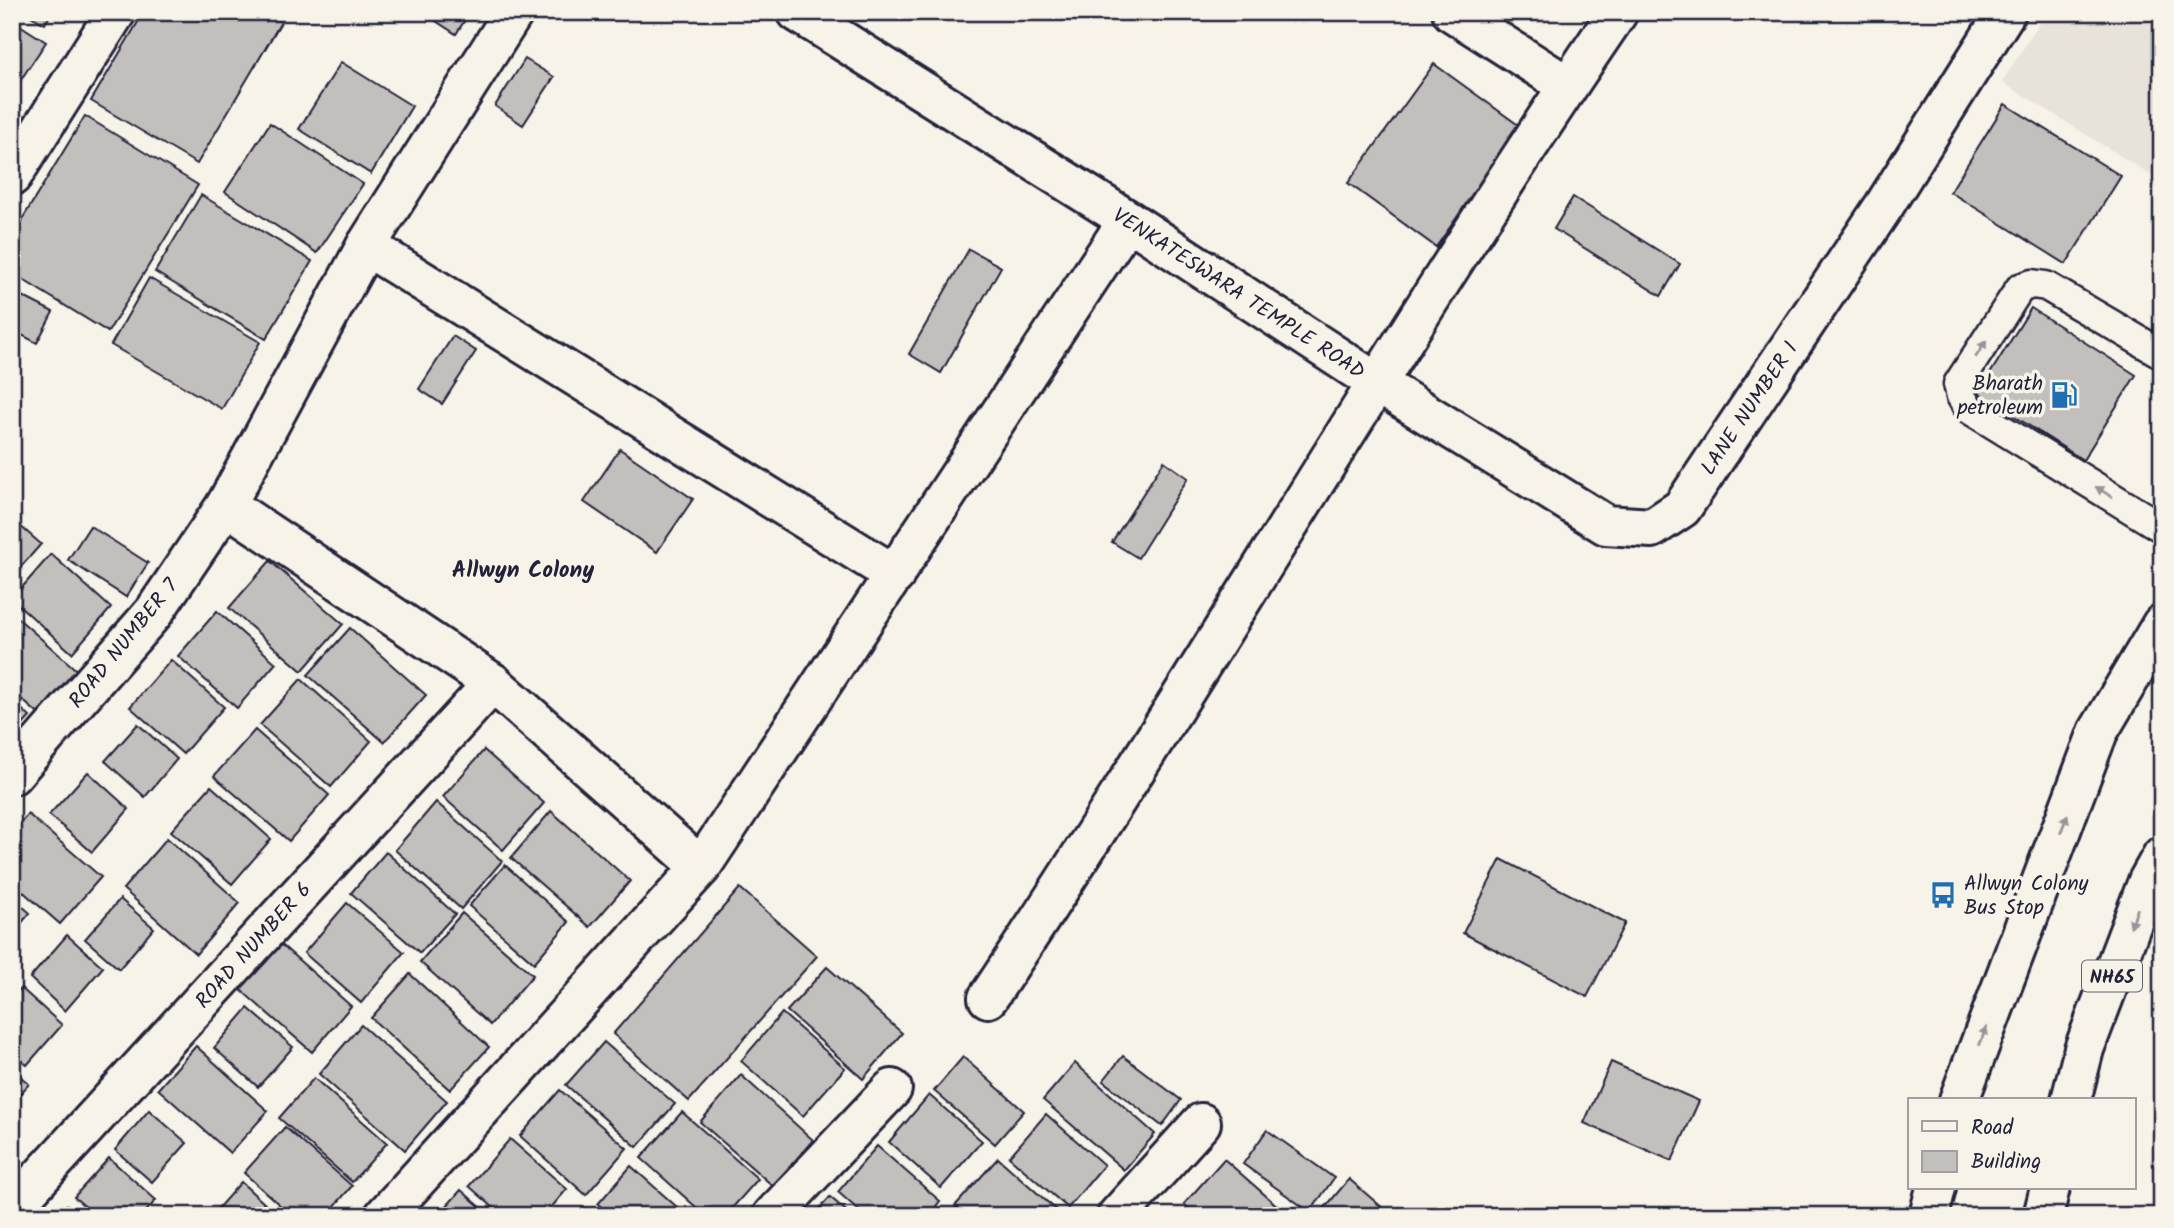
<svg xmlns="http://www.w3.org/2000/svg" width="2174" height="1228" font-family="Kalam,sans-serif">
<rect width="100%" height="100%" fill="#f7f3e8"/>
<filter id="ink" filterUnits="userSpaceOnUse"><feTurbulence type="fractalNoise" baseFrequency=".0143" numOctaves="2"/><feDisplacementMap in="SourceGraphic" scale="14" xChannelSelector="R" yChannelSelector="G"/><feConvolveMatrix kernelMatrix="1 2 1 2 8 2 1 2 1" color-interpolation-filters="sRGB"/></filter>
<g filter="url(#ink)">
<path fill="#e7e3db" d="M 2046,12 L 2162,12 L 2162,182 L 2002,82 Z"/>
<g fill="#c2bfbd" stroke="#22223b" stroke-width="2">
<path d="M 24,12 L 52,12 L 45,24 Z"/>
<path d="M 144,12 L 264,12 L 281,22 L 197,164 L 91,101 Z"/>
<path d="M 422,12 L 470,12 L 456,34 Z"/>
<path d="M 12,20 L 46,42 L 12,93 Z"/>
<path d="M 525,59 L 554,77 L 523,125 L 495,106 Z"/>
<path d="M 341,62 L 412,106 L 371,174 L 299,129 Z"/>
<path d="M 1434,64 L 1521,127 L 1436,247 L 1348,183 Z"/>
<path d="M 2005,104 L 2121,176 L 2066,264 L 1950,192 Z"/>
<path d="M 85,116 L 198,185 L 108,332 L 12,273 L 12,236 Z"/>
<path d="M 270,123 L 363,184 L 317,253 L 225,192 Z"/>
<path d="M 201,195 L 312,261 L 266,339 L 155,272 Z"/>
<path d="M 1573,197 L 1680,264 L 1661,296 L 1554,229 Z"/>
<path d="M 969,249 L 1001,267 L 941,373 L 909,354 Z"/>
<path d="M 149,278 L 260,342 L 222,409 L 111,345 Z"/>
<path d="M 12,291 L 53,312 L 37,343 L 12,330 Z"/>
<path d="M 2031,308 L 2136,375 L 2083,460 L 1978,393 Z"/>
<path d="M 453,336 L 476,351 L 442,404 L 419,389 Z"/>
<path d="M 620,449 L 693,499 L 657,552 L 584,502 Z"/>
<path d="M 1164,461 L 1188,478 L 1138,558 L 1112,542 Z"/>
<path d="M 12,519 L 41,544 L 12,577 Z"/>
<path d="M 90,526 L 148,563 L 126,597 L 68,560 Z"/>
<path d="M 51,554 L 111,608 L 72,653 L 12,599 Z"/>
<path d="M 270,561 L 343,624 L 302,671 L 229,608 Z"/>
<path d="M 217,611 L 276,663 L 237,708 L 178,656 Z"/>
<path d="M 12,613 L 81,674 L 43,718 L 12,691 Z"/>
<path d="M 350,628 L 426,695 L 384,742 L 308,675 Z"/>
<path d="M 171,660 L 224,707 L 183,754 L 130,707 Z"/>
<path d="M 301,679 L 371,741 L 331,787 L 260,725 Z"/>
<path d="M 12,700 L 30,717 L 12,737 Z"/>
<path d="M 138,724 L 177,759 L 145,797 L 105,761 Z"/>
<path d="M 255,730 L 329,795 L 289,841 L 214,776 Z"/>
<path d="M 484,750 L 544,803 L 503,850 L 443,797 Z"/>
<path d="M 88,772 L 129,809 L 92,852 L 49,815 Z"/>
<path d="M 211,786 L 271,839 L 232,884 L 171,831 Z"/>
<path d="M 436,802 L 502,861 L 461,909 L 395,850 Z"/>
<path d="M 551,811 L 630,881 L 590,927 L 511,858 Z"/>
<path d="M 28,814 L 101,877 L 60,924 L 12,882 L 12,833 Z"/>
<path d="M 167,838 L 240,903 L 196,954 L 123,889 Z"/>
<path d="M 386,852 L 455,914 L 420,953 L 351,893 Z"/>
<path d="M 1501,859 L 1625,923 L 1587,997 L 1463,933 Z"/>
<path d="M 505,865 L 569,922 L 534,963 L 469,906 Z"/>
<path d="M 740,888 L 817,956 L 689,1101 L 613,1034 Z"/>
<path d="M 12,897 L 30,913 L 12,934 Z"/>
<path d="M 120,899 L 154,928 L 119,969 L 85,939 Z"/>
<path d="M 347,903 L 404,952 L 361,1003 L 304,953 Z"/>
<path d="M 462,913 L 533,975 L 490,1025 L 420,962 Z"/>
<path d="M 67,935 L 103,967 L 65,1011 L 30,978 Z"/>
<path d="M 276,940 L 351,1006 L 312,1052 L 235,985 Z"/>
<path d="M 827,967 L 902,1033 L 863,1079 L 787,1011 Z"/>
<path d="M 410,974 L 489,1047 L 450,1090 L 371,1018 Z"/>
<path d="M 21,988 L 62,1025 L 27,1065 L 12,1052 L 12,998 Z"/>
<path d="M 248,1008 L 293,1047 L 258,1087 L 214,1048 Z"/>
<path d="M 782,1013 L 845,1068 L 803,1116 L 741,1061 Z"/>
<path d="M 361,1025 L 447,1101 L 405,1150 L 319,1074 Z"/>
<path d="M 604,1042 L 675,1104 L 637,1147 L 566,1085 Z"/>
<path d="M 196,1046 L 268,1111 L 230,1153 L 158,1089 Z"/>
<path d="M 1123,1056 L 1181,1100 L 1162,1126 L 1103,1081 Z"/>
<path d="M 963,1057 L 1024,1111 L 995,1144 L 934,1091 Z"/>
<path d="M 1611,1062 L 1699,1101 L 1672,1161 L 1584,1123 Z"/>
<path d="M 1075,1063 L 1155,1134 L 1124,1170 L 1043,1100 Z"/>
<path d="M 12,1069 L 29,1084 L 12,1103 Z"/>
<path d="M 741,1075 L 813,1140 L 773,1186 L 700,1122 Z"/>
<path d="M 314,1078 L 387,1143 L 352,1182 L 279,1118 Z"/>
<path d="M 560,1090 L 627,1148 L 586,1195 L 520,1136 Z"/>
<path d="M 929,1095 L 982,1141 L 941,1188 L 889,1142 Z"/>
<path d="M 149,1110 L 187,1143 L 152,1182 L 115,1150 Z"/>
<path d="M 682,1112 L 758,1179 L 725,1216 L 706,1216 L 641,1158 Z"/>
<path d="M 1046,1114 L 1104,1165 L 1068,1208 L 1009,1157 Z"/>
<path d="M 285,1127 L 352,1186 L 326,1216 L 292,1216 L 244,1173 Z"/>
<path d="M 1267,1130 L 1334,1178 L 1310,1212 L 1243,1164 Z"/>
<path d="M 510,1139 L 567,1189 L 544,1216 L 503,1216 L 469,1186 Z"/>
<path d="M 877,1146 L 940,1201 L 928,1216 L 865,1216 L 838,1192 Z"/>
<path d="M 109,1158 L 156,1200 L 142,1216 L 96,1216 L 74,1197 Z"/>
<path d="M 998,1158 L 1063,1216 L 967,1216 L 955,1206 Z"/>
<path d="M 1224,1159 L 1289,1216 L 1197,1216 L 1184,1204 Z"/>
<path d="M 631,1166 L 687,1216 L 611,1216 L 598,1204 Z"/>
<path d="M 1349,1179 L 1392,1216 L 1318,1216 Z"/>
<path d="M 241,1182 L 278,1216 L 211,1216 Z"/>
<path d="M 461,1190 L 491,1216 L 438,1216 Z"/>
<path d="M 830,1197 L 852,1216 L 813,1216 Z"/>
<path d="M 67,1205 L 80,1216 L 57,1216 Z"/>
</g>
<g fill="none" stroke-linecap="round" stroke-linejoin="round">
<defs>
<path id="service" d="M 2162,354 L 2046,286 L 2032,284 L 2020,288 L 1958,384 L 1961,396 L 1969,409 L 2162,528"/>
<g id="minor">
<path d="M 797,12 L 1128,220 L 1377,383 L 1606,525 L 1652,528 L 1682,508 L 1884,206 L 2006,12"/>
<path d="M 1452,12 L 1568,86"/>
<path d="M 12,176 L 116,12"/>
<path d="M 366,246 L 895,575"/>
<path d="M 226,505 L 493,683 L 701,867"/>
<path d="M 12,775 L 154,612 L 226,505 L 366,246 L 514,12"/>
<path d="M 988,998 C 1204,673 1398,334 1618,12"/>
<path d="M 12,1208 L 493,683"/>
<path d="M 384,1216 L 701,867 L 1128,220"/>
<path d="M 772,1216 L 892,1089"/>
<path d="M 1117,1216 L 1201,1123"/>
</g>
<g id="trunk">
<path d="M 1959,1100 L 2098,732 L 2162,624"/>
<path d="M 2071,1100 L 2084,1049 L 2148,881 L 2162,856"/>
<path d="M 1929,1216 L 1936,1188"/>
<path d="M 2043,1216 L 2050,1188"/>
</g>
</defs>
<use href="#service" stroke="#22223b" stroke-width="33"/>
<use href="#minor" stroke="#22223b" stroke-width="44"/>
<use href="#trunk" stroke="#22223b" stroke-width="44"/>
<use href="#service" stroke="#f7f3e8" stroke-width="28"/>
<use href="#minor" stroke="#f7f3e8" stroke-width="38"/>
<use href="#trunk" stroke="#f7f3e8" stroke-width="38"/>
</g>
<defs><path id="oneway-solid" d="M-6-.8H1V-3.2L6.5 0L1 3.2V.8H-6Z" transform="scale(1.75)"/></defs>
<g fill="#97959a">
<use href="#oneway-solid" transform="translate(1981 349) rotate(-57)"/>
<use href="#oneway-solid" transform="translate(2104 492) rotate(-148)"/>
<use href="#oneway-solid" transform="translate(2064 824) rotate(-69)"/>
<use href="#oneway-solid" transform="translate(2134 918) rotate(111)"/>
<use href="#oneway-solid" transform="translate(1983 1036) rotate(-69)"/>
</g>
</g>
<defs>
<symbol id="fuel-bare" viewBox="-9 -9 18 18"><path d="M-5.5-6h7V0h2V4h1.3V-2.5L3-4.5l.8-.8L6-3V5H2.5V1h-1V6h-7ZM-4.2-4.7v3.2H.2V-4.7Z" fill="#1f6fb2" stroke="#f7f3e8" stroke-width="2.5" paint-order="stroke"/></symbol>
<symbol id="bus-bare" viewBox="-9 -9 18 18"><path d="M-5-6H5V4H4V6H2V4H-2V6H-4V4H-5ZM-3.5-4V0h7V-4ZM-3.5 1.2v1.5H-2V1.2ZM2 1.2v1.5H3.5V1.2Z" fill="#1f6fb2" stroke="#f7f3e8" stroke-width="2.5" paint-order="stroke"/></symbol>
</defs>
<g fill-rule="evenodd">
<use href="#fuel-bare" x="2045" y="376" width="38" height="38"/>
<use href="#bus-bare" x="1924" y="876" width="38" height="38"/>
</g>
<g text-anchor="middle" stroke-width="7" stroke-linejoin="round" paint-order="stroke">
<rect fill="#f7f3e8" stroke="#62616f" stroke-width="2" x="2082" y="960.5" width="60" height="31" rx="5"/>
<g font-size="19" font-weight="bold" fill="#22223b">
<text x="2112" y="983">NH65</text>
</g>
<g font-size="21" fill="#22223b" stroke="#f7f3e8">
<text transform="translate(1239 293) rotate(33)" y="7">VENKATESWARA TEMPLE ROAD</text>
<text transform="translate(1749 408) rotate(-56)" y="7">LANE NUMBER 1</text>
<text transform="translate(123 643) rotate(-51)" y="7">ROAD NUMBER 7</text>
<text transform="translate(253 945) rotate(-48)" y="7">ROAD NUMBER 6</text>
</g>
<g font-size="21" fill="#22223b" stroke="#f7f3e8" text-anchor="end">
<text x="2043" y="390">Bharath<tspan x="2043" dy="24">petroleum</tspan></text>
<text x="1964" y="890" text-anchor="start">Allwyn Colony<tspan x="1964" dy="24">Bus Stop</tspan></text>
</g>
<g font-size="23" font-weight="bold" fill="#22223b" stroke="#f7f3e8">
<text x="523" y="577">Allwyn Colony</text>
</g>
</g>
<rect width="2174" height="1228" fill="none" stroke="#f7f3e8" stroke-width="42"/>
<rect x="21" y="21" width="2132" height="1186" fill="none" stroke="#22223b" stroke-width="2.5" filter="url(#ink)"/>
<rect x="1908" y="1098" width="228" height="91" fill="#f7f3e8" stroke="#a29fa3" stroke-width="2"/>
<rect x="1922" y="1121" width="35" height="10" fill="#f7f3e8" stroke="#a29fa3" stroke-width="2"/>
<text x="1971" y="1134" font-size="21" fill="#22223b">Road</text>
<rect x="1922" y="1151" width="35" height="21" fill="#c2bfbd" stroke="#a29fa3" stroke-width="2"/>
<text x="1971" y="1168" font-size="21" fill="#22223b">Building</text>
</svg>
